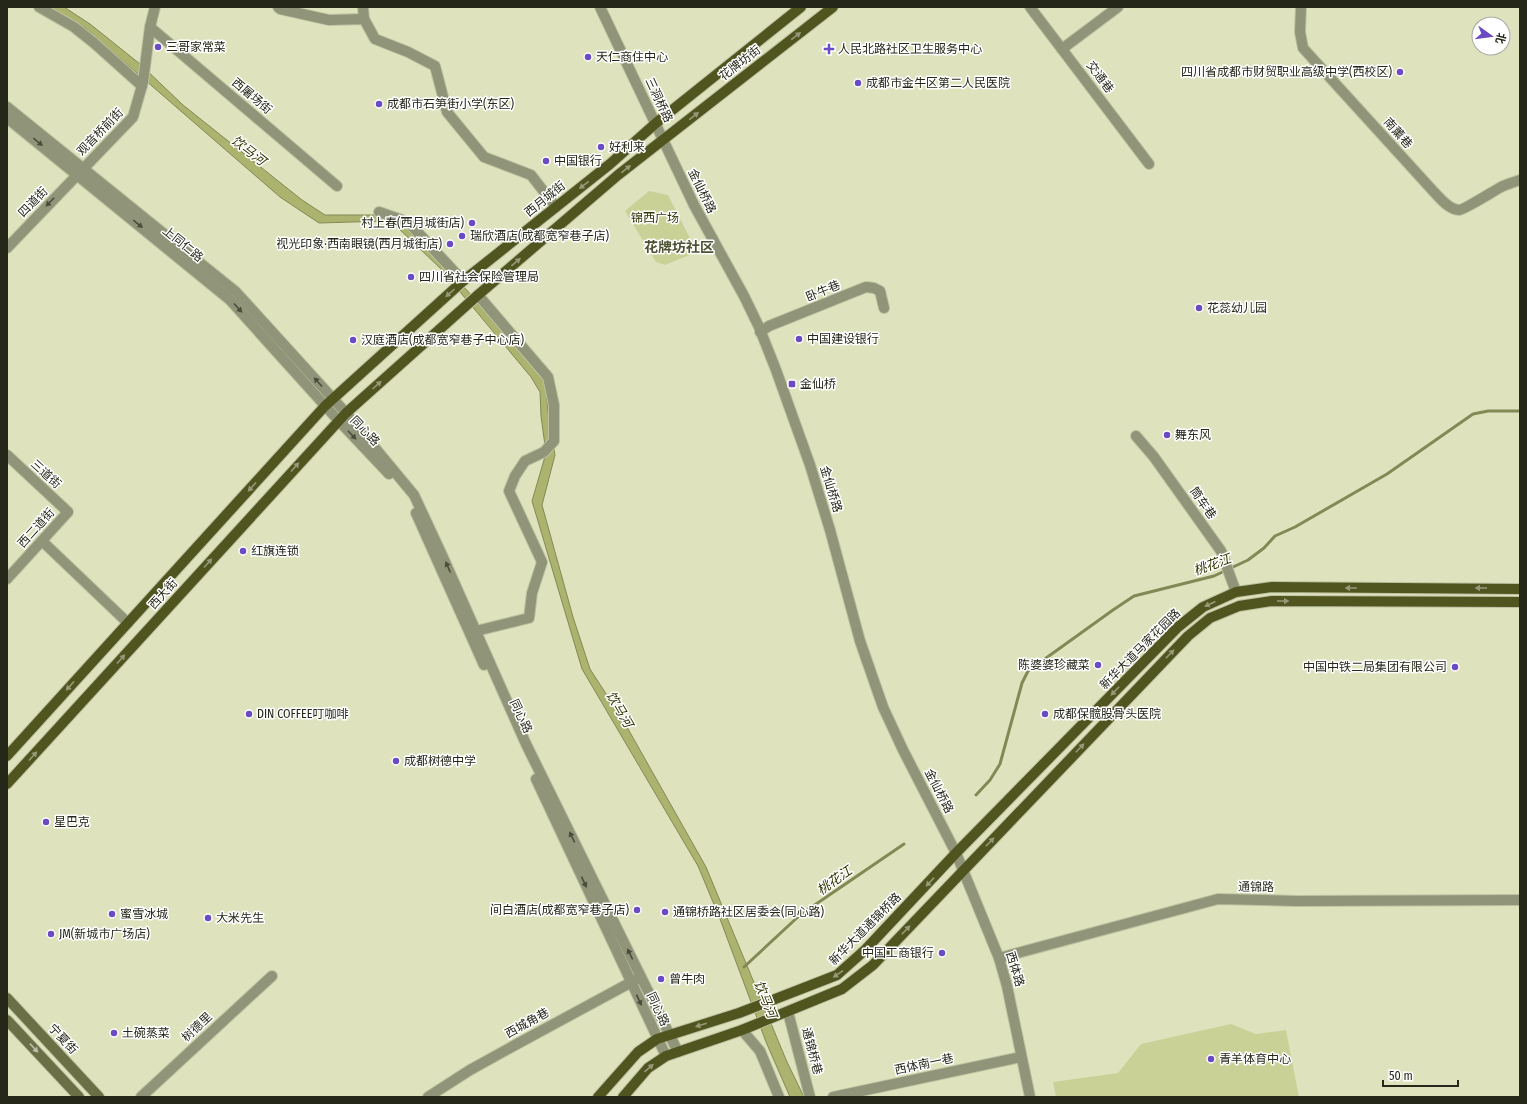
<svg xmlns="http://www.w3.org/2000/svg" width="1527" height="1104" font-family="'Fira Sans Condensed','Noto Sans SC',sans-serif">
<rect width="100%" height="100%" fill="#dee3be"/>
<g fill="#cad197">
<path d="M 649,191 L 668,195 L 697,252 L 665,265 L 656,262 L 625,211 Z"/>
<path d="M 1231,1024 L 1256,1034 L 1286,1030 L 1299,1097 L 1056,1097 L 1053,1082 L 1118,1073 L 1141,1044 Z"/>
</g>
<path fill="#abb36f" stroke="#838955" d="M 48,7 L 64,7 L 90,24 L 140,64 L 183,105 L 302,200 L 325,215 L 372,215 L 389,216 L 406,223 L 530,360 L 546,385 L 548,412 L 555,455 L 542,505 L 573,617 L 590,669 L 623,720 L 706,867 L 787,1062 L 804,1097 L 790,1097 L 766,1042 L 720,919 L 698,866 L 582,669 L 532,501 L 546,453 L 541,416 L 540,392 L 531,377 L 440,268 L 396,226 L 386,221 L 319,223 L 280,197 L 85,28 Z"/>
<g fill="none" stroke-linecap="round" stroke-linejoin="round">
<g stroke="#838955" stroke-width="3">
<path d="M 976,795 L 990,780 L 1000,764 L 1022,683 L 1028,671 L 1113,610 L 1134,596 L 1214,576 L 1248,560 L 1264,548 L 1275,536 L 1295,527 L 1387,474 L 1473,414 L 1488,411 L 1520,411"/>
<path d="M 744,967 L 800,915 L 904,844"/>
</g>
<defs>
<g id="minor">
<path d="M 39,7 L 74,27 L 94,43 L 142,86"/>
<path d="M 278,7 L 280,9 L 329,20 L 364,19 L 375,39 L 408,52 L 435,66 L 447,112 L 484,157 L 531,175 L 556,207"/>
<path d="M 363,7 L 364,19"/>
<path d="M 1030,7 L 1149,164"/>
<path d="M 1301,7 L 1300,32 L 1303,48 L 1434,192 C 1440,198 1449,210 1459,210 C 1464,210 1495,190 1503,186 C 1508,184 1514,182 1520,180"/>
<path d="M 150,27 L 337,186"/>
<path d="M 1062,49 L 1118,7"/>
<path d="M 379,212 L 402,220 L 410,224 L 463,281"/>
<path d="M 7,248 L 133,117 L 143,82 L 150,27 L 155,7"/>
<path d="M 760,332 L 769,326 L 866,287 L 874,288 L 880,291 L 884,308"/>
<path d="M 1136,436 L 1154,457 L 1221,551 L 1236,592"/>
<path d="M 7,455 L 68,512 L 7,579"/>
<path d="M 42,541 L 128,623"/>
<path d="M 476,631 L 529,618 L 532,593 L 542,562 L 509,491 L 515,476 L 525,461 L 544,452 L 554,441 L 554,405 L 548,377 L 478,295"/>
<path d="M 788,1012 L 810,1097"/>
<path d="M 742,1030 L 760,1051 L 779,1097"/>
<path d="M 141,1097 L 272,976"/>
<path d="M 428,1097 L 470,1070 L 517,1044 L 639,978"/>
<path d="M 833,1097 L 1021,1057"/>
</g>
<g id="tertiary">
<path d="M 600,7 L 694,205 L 744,296 L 759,327 L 776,370 L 810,465 L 830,530 L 860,641 L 883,707 L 903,750 L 956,853 L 999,958 L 1007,986 L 1030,1097"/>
<path d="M 7,107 L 236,292 L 346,413 L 414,495 L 442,555 L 526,744 L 678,1052"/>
<path d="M 7,118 L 230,300 L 338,420 L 389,474"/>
<path d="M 416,513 L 484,665"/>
<path d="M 536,779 L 666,1056"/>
<path d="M 999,958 L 1218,899 L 1297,901 L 1520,900"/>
</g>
<g id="secondary">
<path d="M 7,998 L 99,1097"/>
<path d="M 7,1020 L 79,1097"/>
</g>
<g id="primary">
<path d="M 7,756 L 325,406 L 463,281 L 610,164 L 656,123 L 801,7"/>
<path d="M 7,784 L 346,413 L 478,295 L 618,175 L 833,7"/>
<path d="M 598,1097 L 638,1052 L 657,1039 L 739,1013 L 837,975 L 865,950 L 956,853 L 1178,627 L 1203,607 L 1236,592 L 1272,587 L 1520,589"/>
<path d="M 623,1097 L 648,1068 L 666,1056 L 742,1030 L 842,989 L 873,965 L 1188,636 L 1210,618 L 1239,606 L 1272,601 L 1520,602"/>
</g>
</defs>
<use href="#minor" stroke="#bdc1a0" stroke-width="12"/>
<use href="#tertiary" stroke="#bdc1a0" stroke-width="12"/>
<use href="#secondary" stroke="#bdc1a0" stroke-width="12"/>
<use href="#primary" stroke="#bdc1a0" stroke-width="12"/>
<use href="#minor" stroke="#909478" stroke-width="10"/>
<use href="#tertiary" stroke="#909478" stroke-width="10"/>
<use href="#secondary" stroke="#6a6f46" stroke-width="10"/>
<use href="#primary" stroke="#50551f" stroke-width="10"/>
</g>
<defs><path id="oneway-solid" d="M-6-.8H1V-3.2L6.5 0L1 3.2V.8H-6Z"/></defs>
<g fill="#969979">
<use href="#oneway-solid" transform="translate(796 36) rotate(-38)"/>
<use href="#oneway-solid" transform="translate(694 116) rotate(-38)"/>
<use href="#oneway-solid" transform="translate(626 169) rotate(-39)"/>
<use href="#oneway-solid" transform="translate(584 185) rotate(142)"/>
<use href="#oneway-solid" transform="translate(516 262) rotate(-40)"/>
<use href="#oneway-solid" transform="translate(450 293) rotate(138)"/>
<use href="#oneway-solid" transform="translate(377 385) rotate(-42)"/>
<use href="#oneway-solid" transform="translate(295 467) rotate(-48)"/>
<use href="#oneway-solid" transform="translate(252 487) rotate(132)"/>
<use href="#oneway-solid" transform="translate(208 563) rotate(-48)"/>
<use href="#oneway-solid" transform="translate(1351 588) rotate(-180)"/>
<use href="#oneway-solid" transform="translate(1481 588) rotate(-180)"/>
<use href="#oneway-solid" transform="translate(1283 601)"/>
<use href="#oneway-solid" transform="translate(1210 604) rotate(155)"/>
<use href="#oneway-solid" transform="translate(1170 654) rotate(-46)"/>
<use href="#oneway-solid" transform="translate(121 659) rotate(-48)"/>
<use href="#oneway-solid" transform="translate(70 686) rotate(132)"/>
<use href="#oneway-solid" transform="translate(1115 691) rotate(134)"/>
<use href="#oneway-solid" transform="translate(1080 748) rotate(-46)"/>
<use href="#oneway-solid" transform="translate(33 756) rotate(-48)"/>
<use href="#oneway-solid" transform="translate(990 842) rotate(-46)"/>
<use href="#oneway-solid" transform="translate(930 882) rotate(133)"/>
<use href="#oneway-solid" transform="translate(906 930) rotate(-46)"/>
<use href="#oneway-solid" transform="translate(838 974) rotate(146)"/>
<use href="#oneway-solid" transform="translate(701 1025) rotate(163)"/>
<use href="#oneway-solid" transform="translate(649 1068) rotate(-41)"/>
</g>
<g fill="#4a4d3a">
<use href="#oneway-solid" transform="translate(38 142) rotate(39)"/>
<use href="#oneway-solid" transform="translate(50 202) rotate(134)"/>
<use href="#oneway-solid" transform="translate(138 224) rotate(39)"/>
<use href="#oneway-solid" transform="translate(238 308) rotate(48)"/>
<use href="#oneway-solid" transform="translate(318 382) rotate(-132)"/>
<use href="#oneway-solid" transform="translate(352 435) rotate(46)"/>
<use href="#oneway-solid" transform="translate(448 567) rotate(-114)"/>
<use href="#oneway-solid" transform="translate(572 837) rotate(-116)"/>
<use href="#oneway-solid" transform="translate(584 882) rotate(65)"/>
<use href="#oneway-solid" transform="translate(630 954) rotate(-116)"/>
<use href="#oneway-solid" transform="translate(639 1000) rotate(65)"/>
</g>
<use fill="#bcbeac" href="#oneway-solid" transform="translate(34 1048) rotate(47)"/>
<g fill="#6b4bc4" stroke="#fff" stroke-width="1.5">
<circle cx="158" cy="47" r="4"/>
<path d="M827 43h4v4h4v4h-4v4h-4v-4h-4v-4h4z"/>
<circle cx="588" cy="57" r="4"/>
<circle cx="1400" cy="72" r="4"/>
<circle cx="858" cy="83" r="4"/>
<circle cx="379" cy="104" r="4"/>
<circle cx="601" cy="147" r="4"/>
<circle cx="546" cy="161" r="4"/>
<circle cx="472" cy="223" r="4"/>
<circle cx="462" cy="236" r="4"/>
<circle cx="450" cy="244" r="4"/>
<circle cx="411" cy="277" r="4"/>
<circle cx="1199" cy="308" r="4"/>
<circle cx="799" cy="339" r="4"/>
<circle cx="353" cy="340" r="4"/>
<rect x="788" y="380" width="8" height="8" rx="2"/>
<circle cx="1167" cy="435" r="4"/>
<circle cx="243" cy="551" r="4"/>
<circle cx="1098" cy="665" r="4"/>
<circle cx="1455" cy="667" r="4"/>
<circle cx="249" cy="714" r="4"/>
<circle cx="1045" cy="714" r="4"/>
<circle cx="396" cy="761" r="4"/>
<circle cx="46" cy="822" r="4"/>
<circle cx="637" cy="910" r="4"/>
<circle cx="665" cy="912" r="4"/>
<circle cx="112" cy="914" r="4"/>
<circle cx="208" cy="918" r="4"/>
<circle cx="51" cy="934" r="4"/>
<circle cx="942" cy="953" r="4"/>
<circle cx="661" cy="979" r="4"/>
<circle cx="114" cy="1033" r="4"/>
<circle cx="1211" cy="1059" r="4"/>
</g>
<g text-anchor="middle" stroke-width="3" stroke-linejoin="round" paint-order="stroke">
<g font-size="12" fill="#252719" stroke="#fff" text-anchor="start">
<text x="166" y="51">三哥家常菜</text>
<text x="838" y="53">人民北路社区卫生服务中心</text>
<text x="596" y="61">天仁商住中心</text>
<text x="1392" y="76" text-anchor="end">四川省成都市财贸职业高级中学(西校区)</text>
<text x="866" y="87">成都市金牛区第二人民医院</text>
<text x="387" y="108">成都市石笋街小学(东区)</text>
<text x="609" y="151">好利来</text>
<text x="554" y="165">中国银行</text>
<text x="464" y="227" text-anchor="end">村上春(西月城街店)</text>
<text x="470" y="240">瑞欣酒店(成都宽窄巷子店)</text>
<text x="442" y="248" text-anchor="end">视光印象·西南眼镜(西月城街店)</text>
<text x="419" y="281">四川省社会保险管理局</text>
<text x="1207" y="312">花蕊幼儿园</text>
<text x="807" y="343">中国建设银行</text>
<text x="361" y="344">汉庭酒店(成都宽窄巷子中心店)</text>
<text x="800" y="388">金仙桥</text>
<text x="1175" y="439">舞东风</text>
<text x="251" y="555">红旗连锁</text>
<text x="1090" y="669" text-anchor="end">陈婆婆珍藏菜</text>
<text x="1447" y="671" text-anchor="end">中国中铁二局集团有限公司</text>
<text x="257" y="718">DIN COFFEE叮咖啡</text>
<text x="1053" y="718">成都保髋股骨头医院</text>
<text x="404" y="765">成都树德中学</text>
<text x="54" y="826">星巴克</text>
<text x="629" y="914" text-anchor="end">间白酒店(成都宽窄巷子店)</text>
<text x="673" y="916">通锦桥路社区居委会(同心路)</text>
<text x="120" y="918">蜜雪冰城</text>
<text x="216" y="922">大米先生</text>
<text x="59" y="938">JM(新城市广场店)</text>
<text x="934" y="957" text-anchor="end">中国工商银行</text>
<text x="669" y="983">曾牛肉</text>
<text x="122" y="1037">土碗蒸菜</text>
<text x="1219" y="1063">青羊体育中心</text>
</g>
<g font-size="12" fill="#252719" stroke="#fff">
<text transform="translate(740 63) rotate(-38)" y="4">花牌坊街</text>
<text transform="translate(1100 77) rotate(53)" y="4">交通巷</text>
<text transform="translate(252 96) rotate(40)" y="4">西屠场街</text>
<text transform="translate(659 100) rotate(65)" y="4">三洞桥路</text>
<text transform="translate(100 132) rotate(-46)" y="4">观音桥前街</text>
<text transform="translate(1398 133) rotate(48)" y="4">南薰巷</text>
<text transform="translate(702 191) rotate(64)" y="4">金仙桥路</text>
<text transform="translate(545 199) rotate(-39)" y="4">西月城街</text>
<text transform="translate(33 202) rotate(-46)" y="4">四道街</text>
<text transform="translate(183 244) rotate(39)" y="4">上同仁路</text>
<text transform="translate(823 291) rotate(-22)" y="4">卧牛巷</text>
<text transform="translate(365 431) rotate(46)" y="4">同心路</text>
<text transform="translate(46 474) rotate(42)" y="4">三道街</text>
<text transform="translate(831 489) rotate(73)" y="4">金仙桥路</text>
<text transform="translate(1203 503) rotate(55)" y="4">筒车巷</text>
<text transform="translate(36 528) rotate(-48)" y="4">西二道街</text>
<text transform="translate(163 594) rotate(-48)" y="4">西大街</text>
<text transform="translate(1140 649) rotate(-45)" y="4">新华大道马家花园路</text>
<text transform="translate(521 716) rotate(65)" y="4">同心路</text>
<text transform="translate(939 791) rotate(63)" y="4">金仙桥路</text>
<text transform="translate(1256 887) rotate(1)" y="4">通锦路</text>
<text transform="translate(865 929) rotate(-45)" y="4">新华大道通锦桥路</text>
<text transform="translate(1015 969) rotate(73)" y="4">西体路</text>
<text transform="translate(658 1009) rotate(65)" y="4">同心路</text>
<text transform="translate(527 1023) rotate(-29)" y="4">西城角巷</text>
<text transform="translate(197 1027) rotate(-43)" y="4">树德里</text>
<text transform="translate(63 1039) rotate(47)" y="4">宁夏街</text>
<text transform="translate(812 1051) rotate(75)" y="4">通锦桥巷</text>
<text transform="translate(924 1064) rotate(-12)" y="4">西体南一巷</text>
</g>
<g font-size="12" fill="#313500" stroke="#fff">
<text x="655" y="222">锦西广场</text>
</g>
<g font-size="13" font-style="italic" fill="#323500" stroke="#fff">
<text transform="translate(249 150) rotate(38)" y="5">饮马河</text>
<text transform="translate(1212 564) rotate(-20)" y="5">桃花江</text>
<text transform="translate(620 709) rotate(60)" y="5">饮马河</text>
<text transform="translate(834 880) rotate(-35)" y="5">桃花江</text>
<text transform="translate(766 999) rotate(68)" y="5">饮马河</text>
</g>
<g font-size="14" font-weight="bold" fill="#4e5232" stroke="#fff">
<text x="679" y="252">花牌坊社区</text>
</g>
</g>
<rect width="1527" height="1104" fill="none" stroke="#252719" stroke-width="16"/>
<g transform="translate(1491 36) rotate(104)"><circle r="19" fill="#ffffff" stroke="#a8a9a3"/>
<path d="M0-3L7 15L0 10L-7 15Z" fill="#6b4bc4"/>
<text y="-6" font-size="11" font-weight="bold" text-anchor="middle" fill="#252719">北</text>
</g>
<path d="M1383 1080v6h75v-6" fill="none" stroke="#252719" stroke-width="2"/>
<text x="1389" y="1080" font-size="12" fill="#252719" stroke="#ffffff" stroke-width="3" paint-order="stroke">50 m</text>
</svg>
